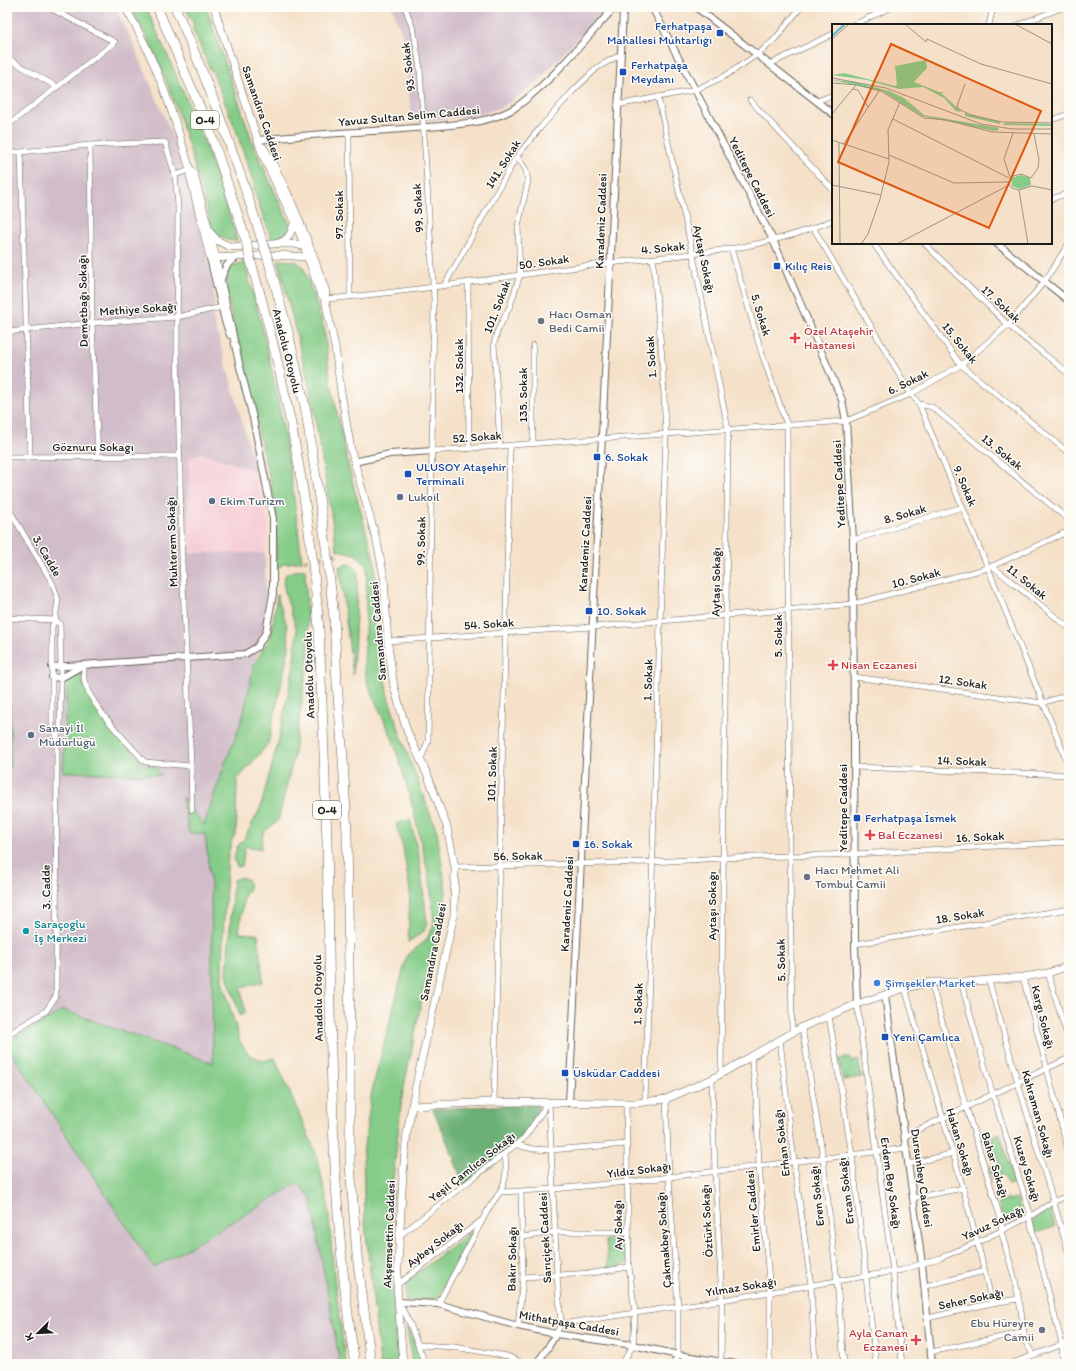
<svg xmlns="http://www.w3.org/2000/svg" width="1076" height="1371" font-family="Itim,sans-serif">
<rect width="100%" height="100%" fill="#fdfcf7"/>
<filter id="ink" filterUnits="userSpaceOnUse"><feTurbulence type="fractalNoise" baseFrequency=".025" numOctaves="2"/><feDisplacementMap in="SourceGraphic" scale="8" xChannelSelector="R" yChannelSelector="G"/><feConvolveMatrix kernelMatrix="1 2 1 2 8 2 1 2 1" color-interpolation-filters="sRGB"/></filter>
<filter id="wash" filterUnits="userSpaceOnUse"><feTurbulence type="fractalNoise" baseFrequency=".012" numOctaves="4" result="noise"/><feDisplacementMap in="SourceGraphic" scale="16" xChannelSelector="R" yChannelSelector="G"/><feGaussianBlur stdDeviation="0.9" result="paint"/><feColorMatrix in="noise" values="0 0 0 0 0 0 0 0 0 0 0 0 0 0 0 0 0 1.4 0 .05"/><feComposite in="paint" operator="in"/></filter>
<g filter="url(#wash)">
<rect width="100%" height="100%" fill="#f5e1c9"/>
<path fill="#f6cfd6" d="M 200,453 L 256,471 L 269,524 L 265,553 L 188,554 L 189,458 Z"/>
<g fill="#d1bdc9">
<path d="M 7,7 L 114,7 L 128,32 L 171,132 L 187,183 L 208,260 L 215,301 L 212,314 L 256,471 L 200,453 L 189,458 L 188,553 L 265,553 L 266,625 L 254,664 L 244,712 L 237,734 L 225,763 L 204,825 L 182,799 L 189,833 L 205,834 L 211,887 L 212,986 L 298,1183 L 311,1198 L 340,1364 L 7,1364 Z"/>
<path d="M 392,7 L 603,7 L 605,9 L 535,84 L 503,107 L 473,116 L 419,121 L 412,121 L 403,37 Z"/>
</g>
<g fill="#85cc88" stroke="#507452">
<path d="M 130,7 L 146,7 C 180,83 215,160 237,241 L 227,240 L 213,231 C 192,157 171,73 130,7 Z"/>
<path d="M 185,7 L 206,7 L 255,149 L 290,225 L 287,232 L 279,238 L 271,238 L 253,188 L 255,187 L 236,130 L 212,71 L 211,71 L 192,27 L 194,25 Z"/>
<path d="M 278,260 L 296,261 L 304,268 L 324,328 L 330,379 L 350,473 L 375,563 L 375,620 L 388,697 L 406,750 L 437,832 L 446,892 L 440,931 L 425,984 L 402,1097 L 392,1188 L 390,1264 L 398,1364 L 380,1364 L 365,1223 L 363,1153 L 372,1090 L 407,955 L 426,941 L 434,923 L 430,881 L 411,800 L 393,740 L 368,685 L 364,667 L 367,566 L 355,554 L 337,550 L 311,393 Z"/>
<path d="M 244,262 C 274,359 290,460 302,561 L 283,564 L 275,572 L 276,559 L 276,505 L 243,370 L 226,289 L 227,272 L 233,265 Z"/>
<path d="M 348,564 L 355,567 L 358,571 L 353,675 L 339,567 Z"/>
<path d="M 305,569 L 309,653 L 293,760 L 278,821 L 263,833 L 261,849 L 245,846 L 242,866 L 237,867 L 234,858 L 237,847 L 244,839 L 260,809 L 279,739 L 293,669 L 297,631 L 286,596 L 283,582 L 286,574 L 294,571 Z"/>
<path d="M 277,595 L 287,626 L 289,648 L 268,744 L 237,780 L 236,833 L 232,840 L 228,855 L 223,934 L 222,980 L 240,1042 L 248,1054 L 263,1061 L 275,1058 L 316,1153 L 328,1205 L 334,1275 L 346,1364 L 340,1364 L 311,1198 L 298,1183 L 154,1268 L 7,1046 L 7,1043 L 63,1010 L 213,1063 L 211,887 L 205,834 L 189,833 L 182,797 L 204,825 L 225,763 L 237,734 L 244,712 L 254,664 L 271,636 Z"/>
<path d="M 81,668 L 83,684 L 102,716 L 143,764 L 154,766 L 162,775 L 63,772 L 67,678 Z"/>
<rect x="7" y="703" width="3" height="64"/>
<path d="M 410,819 L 419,857 L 427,922 L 424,931 L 408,942 L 410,891 L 403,848 L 396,824 Z"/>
<path d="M 241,877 L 247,879 L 250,886 L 244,897 L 239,933 L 258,934 L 263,982 L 241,988 L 245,1013 L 240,1016 L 227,975 L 233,880 Z"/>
<path d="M 850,1057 L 851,1062 L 858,1060 L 862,1077 L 843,1080 L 839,1059 Z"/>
<path d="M 1000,1133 L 1014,1183 L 1008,1185 L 1003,1174 L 993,1179 L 989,1167 L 999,1163 L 991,1137 Z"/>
<path d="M 1017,1198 L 1021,1211 L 1020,1214 L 1004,1222 L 998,1203 L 1008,1199 L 1009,1201 Z"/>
<path d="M 1050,1210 L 1055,1227 L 1035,1233 L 1032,1220 Z"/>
<path d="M 474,1229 L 437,1299 L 405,1301 L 406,1282 Z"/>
<path d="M 626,1239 L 628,1263 L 608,1269 L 606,1240 Z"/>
<path d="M 407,1327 L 409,1327 L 423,1364 L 412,1364 Z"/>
</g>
<path fill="#6cb074" stroke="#446648" d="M 538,1105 C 538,1138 488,1169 464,1186 L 452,1154 L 433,1109 L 491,1106 Z"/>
</g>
<g filter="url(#ink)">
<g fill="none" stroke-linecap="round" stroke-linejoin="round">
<path stroke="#cabaa6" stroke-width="5" stroke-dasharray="5 2.5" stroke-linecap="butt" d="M 301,565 L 337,559"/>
<defs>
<g id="minor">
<path d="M 405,7 L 414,32 L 420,69 L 434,299 L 428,741 L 421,759"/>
<path d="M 853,25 L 892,7"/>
<path d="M 989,25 L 993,7"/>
<path d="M 1018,25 L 1064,7"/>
<path d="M 7,58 L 57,87"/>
<path d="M 770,64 L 833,34"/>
<path d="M 658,97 L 693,255 L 728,429 L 721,1074"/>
<path d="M 750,100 L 833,190"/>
<path d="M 817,101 L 833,95"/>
<path d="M 617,105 L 695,90 L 725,76 L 758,54 L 775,39 L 801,7"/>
<path d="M 1051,120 L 1069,114"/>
<path d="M 7,126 L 115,42 L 48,7"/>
<path d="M 349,133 L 350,297"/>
<path d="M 90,145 L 92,323 L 98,457"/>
<path d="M 7,152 L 21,152"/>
<path d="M 175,175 L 190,170"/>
<path d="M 1051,199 L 1069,193"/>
<path d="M 814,229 L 911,394 L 919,404 L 988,568 L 1069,766"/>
<path d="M 873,243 L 961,365 L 1069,453"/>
<path d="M 924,243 L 1008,325 L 1069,374"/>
<path d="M 731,248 L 762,354 L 787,425 L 790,856 L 792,1033"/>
<path d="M 468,282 L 469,449"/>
<path d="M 444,286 L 517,156 L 540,128 L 574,90 L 598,67 L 620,55"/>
<path d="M 325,299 C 421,292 515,274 611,263 C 684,254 764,251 833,220"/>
<path d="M 7,332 L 92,323 L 177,317 L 222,307"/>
<path d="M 533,345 L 533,444"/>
<path d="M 919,404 L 932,407 L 1069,520"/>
<path d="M 500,446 L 494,344 L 497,332 L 510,306 L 520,275 L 518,226 L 528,181 L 526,170 L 517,156"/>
<path d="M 432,451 L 846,421 L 911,394 L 961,365 L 1008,325 L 1045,281 L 1069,243"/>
<path d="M 7,457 L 180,456"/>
<path d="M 30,457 L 21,152 L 90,145 L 165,142 L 175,175 L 178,206 L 177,349 L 182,562 L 191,766 L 145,762 C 128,743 91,706 85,683 C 83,678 84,670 84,665"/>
<path d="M 7,506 L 53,584 L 58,600 L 55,620 L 52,627 L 52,726 L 57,737"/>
<path d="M 853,540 L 963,507"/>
<path d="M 992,566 L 1069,628"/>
<path d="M 7,618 L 55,620 L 60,624 L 61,667 L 60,729 L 57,737 L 56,996 L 46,1011 L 7,1035"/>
<path d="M 388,641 L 592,627 L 853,604 L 988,568 L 1069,531"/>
<path d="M 854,677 L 1043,703 L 1069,694"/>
<path d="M 191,766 L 192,810"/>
<path d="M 854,767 L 1069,775"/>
<path d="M 455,867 L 652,862 L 723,858 L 854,854 L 1069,842"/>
<path d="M 855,944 L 1069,909"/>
<path d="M 1048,973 L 1069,1042"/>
<path d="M 1023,977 L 1069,1153"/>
<path d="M 989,981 L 1018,1083 L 1069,1254"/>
<path d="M 931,982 L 966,1107 L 1002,1223 L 1001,1231 L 1015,1280 L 1021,1311 L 1025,1341 L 1033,1355"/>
<path d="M 961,982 L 993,1095 L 1029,1210 L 1029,1217 L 1062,1344 L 1063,1364"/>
<path d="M 905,988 C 935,1093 968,1197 992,1303"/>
<path d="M 857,1004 L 893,1272 L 902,1364"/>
<path d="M 829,1016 L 852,1155 L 876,1364"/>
<path d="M 802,1027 L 823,1158 L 837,1281 L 844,1364"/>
<path d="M 780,1040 L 794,1162 L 811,1285 L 815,1364"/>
<path d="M 751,1057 L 756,1092 L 759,1166 L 770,1292 L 770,1364"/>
<path d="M 712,1079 L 715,1172 L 722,1300 L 721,1362 L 720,1364"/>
<path d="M 666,1099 L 669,1177 L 678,1306 L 678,1355 L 673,1364"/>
<path d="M 494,1102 L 510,446"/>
<path d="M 645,1102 L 666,434 L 662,358 L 653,259"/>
<path d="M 549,1103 L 557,1275 L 561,1324 L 556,1334"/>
<path d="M 905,1136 L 1069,1058"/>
<path d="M 517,1145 L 533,1149 L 551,1150 L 627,1144"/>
<path d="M 909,1164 L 954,1153"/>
<path d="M 501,1192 L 554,1189 L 628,1182 L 907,1148"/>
<path d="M 913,1198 L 963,1188"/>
<path d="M 399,1236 L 524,1138 L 542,1112 L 546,1103"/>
<path d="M 523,1237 L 555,1232 L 628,1232"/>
<path d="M 523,1277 L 592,1273 L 629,1267"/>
<path d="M 397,1285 L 482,1220"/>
<path d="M 925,1286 L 985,1271"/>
<path d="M 399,1302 L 410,1324 L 425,1364"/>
<path d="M 438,1304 L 490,1206 C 505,1187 508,1178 505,1154"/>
<path d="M 928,1318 L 992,1303 L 1019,1299"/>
<path d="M 561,1324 L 722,1300 L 902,1270 L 940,1258 L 978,1242 L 1029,1217 L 1053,1202 L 1069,1195"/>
<path d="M 518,1326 L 523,1277 L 521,1192"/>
<path d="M 419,1345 L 454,1347 L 507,1356 L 525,1364"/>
<path d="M 931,1352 L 1024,1332"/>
<path d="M 539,1360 L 559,1364"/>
<path d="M 622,1364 L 633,1345 L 635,1313 L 629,1267 L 626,1103"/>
<path d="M 1010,1364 L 1069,1342"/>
</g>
<g id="tertiary">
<path d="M 611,7 C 619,13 628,9 637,7"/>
<path d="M 652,7 L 773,240 L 842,400 L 846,421 L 853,540 L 855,944 L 857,1004"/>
<path d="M 696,7 L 833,114"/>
<path d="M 259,140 C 315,133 371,132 428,127 C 457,124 487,124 513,109 C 526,101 538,89 550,78 C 572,56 592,32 613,9"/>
<path d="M 996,243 L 1069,301"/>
<path d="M 210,258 L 225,321 L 230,335"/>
<path d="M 222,277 C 225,267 228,262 237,257"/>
<path d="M 354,462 L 390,454 L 432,451"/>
<path d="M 52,667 L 245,654 L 257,647 L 266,632 L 273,594 L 273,519 L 253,418 L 239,363 L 216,258"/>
<path d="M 52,677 L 61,678 L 80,667"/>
<path d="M 885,995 L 922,1264 L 932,1364"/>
<path d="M 569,1103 L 623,11"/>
<path d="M 399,1302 L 438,1304 L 518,1326 L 556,1334 L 633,1345 L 678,1355 L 736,1364"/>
<path d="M 536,1364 L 547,1349 L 556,1334"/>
</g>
<g id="secondary">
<path d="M 125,7 C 156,59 173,112 190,170 L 190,176 L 210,258 L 277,255 L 307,257 L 313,254"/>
<path d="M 214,7 L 263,156 L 300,234 L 320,293 L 325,299 L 335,347 L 341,392 L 351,450 L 377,542 L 384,577 L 388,645 L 394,687 L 407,731 L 428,776 L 447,827 L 455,867 L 454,915 L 416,1085 L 407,1133 L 403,1173 L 397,1285 L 403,1364"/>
<path d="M 263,147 C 272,160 278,174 285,188 C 301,222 314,257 326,292 L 325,299"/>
<path d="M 190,170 L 194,174 L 216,258"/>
<path d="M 210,232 L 218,241 L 231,247 L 274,244 C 287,242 290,236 294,224"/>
<path d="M 280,244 L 295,244 L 307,247"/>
<path d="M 412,1106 L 494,1102 L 637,1103 L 666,1099 L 712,1079 L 802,1027 L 857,1004 L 905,988 L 931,982 L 966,982 L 1023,977 L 1048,973 L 1069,966"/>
</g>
<g id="motorway">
<path d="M 157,7 L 210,131 L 245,237"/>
<path d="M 175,7 C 209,82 236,159 261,237"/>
<path d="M 251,262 C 285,379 309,496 318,618 C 320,638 320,659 321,679 C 324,750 327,820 328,891 C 331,1049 330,1208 355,1364"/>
<path d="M 269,262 L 289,336 L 306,411 L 325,538 L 334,617 L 337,683 L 343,758 L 347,834 L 350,1035 L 350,1164 L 357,1255 L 371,1364"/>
</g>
</defs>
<use href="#minor" stroke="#686159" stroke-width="6"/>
<use href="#tertiary" stroke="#686159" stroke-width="8"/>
<use href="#secondary" stroke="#686159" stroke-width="8"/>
<use href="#motorway" stroke="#686159" stroke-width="10"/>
<use href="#minor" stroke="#fff" stroke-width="5"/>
<use href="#tertiary" stroke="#fff" stroke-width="6"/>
<use href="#secondary" stroke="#fff" stroke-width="7"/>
<use href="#motorway" stroke="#fff" stroke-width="9"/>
<defs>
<g id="motorway-bridge">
<path d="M 245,237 L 251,262"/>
<path d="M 261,237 L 269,262"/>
</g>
</defs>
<use href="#motorway-bridge" stroke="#686159" stroke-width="10" stroke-linecap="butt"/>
<use href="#motorway-bridge" stroke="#fff" stroke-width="9"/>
</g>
</g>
<g fill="#1a4fb4" stroke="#fdfcf7" stroke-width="1.5">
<rect x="716" y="29" width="8" height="8" rx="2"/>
<rect x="619" y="68" width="8" height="8" rx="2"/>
<rect x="773" y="262" width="8" height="8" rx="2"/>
<rect x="593" y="453" width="8" height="8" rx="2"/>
<rect x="404" y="470" width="8" height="8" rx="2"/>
<rect x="585" y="607" width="8" height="8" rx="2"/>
<rect x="853" y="814" width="8" height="8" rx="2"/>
<rect x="572" y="840" width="8" height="8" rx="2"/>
<rect x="881" y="1033" width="8" height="8" rx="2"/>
<rect x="561" y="1069" width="8" height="8" rx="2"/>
</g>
<g fill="#6b7280" stroke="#fdfcf7" stroke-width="1.5">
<circle cx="541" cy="321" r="4"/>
<circle cx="807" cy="877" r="4"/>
<circle cx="1042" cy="1330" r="4"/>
</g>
<g fill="#e0444e" stroke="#fdfcf7" stroke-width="1.5">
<path d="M793 332h4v4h4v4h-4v4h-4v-4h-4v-4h4z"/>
<path d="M831 659h4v4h4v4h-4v4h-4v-4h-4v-4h4z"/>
<path d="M868 829h4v4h4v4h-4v4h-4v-4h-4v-4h4z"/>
<path d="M914 1334h4v4h4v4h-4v4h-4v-4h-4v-4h4z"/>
</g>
<g fill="#5c6f8a" stroke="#fdfcf7" stroke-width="1.5">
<circle cx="400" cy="497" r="4"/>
<circle cx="212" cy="501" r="4"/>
<circle cx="31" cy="735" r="4"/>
</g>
<circle fill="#0f9aa8" stroke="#fdfcf7" stroke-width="1.5" cx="26" cy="931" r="4"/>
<circle fill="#3f7fe0" stroke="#fdfcf7" stroke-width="1.5" cx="877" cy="983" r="4"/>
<g text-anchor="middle" stroke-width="3" stroke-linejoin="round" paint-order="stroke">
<g fill="#fdfcf7" stroke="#605f5e" stroke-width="1">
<rect x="191" y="111" width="28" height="18" rx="3"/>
<rect x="313" y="801" width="28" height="18" rx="3"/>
</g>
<g font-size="11" font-weight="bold" fill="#1c1c1c">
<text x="205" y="124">O-4</text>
<text x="327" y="814">O-4</text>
</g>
<g font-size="12" fill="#164399" stroke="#fdfcf7" text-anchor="start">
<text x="712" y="30" text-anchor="end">Ferhatpaşa<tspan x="712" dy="14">Mahallesi Muhtarlığı</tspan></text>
<text x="631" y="69">Ferhatpaşa<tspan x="631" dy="14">Meydanı</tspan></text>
<text x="785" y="270">Kılıç Reis</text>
<text x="605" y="461">6. Sokak</text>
<text x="416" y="471">ULUSOY Ataşehir<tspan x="416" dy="14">Terminali</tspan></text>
<text x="597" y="615">10. Sokak</text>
<text x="865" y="822">Ferhatpaşa İsmek</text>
<text x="584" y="848">16. Sokak</text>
<text x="893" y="1041">Yeni Çamlıca</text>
<text x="573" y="1077">Üsküdar Caddesi</text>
</g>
<g font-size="12" fill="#1c1c1c" stroke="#fdfcf7">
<text transform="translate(408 67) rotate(-97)" y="4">93. Sokak</text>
<text transform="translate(262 113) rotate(71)" y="4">Samandıra Caddesi</text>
<text transform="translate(409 116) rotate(-5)" y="4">Yavuz Sultan Selim Caddesi</text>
<text transform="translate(503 164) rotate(-58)" y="4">141. Sokak</text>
<text transform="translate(752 177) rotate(63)" y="4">Yeditepe Caddesi</text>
<text transform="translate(418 208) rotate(-93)" y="4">99. Sokak</text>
<text transform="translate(339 215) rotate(-90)" y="4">97. Sokak</text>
<text transform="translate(601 221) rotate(-88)" y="4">Karadeniz Caddesi</text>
<text transform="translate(663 248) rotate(-6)" y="4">4. Sokak</text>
<text transform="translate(704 259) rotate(78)" y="4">Aytaşı Sokağı</text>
<text transform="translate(544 262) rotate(-8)" y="4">50. Sokak</text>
<text transform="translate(83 301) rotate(-91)" y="4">Demetbağı Sokağı</text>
<text transform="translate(1001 304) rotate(43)" y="4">17. Sokak</text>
<text transform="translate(497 307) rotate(-69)" y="4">101. Sokak</text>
<text transform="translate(138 309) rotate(-4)" y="4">Methiye Sokağı</text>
<text transform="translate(761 315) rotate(73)" y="4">5. Sokak</text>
<text transform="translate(960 343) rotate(51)" y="4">15. Sokak</text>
<text transform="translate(287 351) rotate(76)" y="4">Anadolu Otoyolu</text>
<text transform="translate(651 357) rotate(-94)" y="4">1. Sokak</text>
<text transform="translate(459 366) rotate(-90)" y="4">132. Sokak</text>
<text transform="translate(908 382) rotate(-26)" y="4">6. Sokak</text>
<text transform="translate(523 395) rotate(-90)" y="4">135. Sokak</text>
<text transform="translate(477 437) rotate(-4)" y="4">52. Sokak</text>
<text x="93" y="451">Göznuru Sokağı</text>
<text transform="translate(1002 452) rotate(39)" y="4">13. Sokak</text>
<text transform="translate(839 484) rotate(-93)" y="4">Yeditepe Caddesi</text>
<text transform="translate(965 486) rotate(67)" y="4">9. Sokak</text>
<text transform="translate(905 514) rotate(-16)" y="4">8. Sokak</text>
<text transform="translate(421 541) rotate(-89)" y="4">99. Sokak</text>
<text transform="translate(172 542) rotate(-92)" y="4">Muhterem Sokağı</text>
<text transform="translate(585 544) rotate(-87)" y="4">Karadeniz Caddesi</text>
<text transform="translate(47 556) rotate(60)" y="4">3. Cadde</text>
<text transform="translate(916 578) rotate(-15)" y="4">10. Sokak</text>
<text transform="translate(716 582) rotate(-89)" y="4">Aytaşı Sokağı</text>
<text transform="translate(1027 582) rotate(39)" y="4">11. Sokak</text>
<text transform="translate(489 624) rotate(-4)" y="4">54. Sokak</text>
<text transform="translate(378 631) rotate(-95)" y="4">Samandıra Caddesi</text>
<text transform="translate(778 636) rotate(-90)" y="4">5. Sokak</text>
<text transform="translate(309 675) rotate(-92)" y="4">Anadolu Otoyolu</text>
<text transform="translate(648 680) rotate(-88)" y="4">1. Sokak</text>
<text transform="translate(963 682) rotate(8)" y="4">12. Sokak</text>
<text transform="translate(962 761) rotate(2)" y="4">14. Sokak</text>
<text transform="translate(492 774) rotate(-88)" y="4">101. Sokak</text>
<text transform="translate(843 808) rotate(-90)" y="4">Yeditepe Caddesi</text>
<text transform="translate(980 837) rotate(-3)" y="4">16. Sokak</text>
<text transform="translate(518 856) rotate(-1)" y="4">56. Sokak</text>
<text transform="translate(46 887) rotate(-91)" y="4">3. Cadde</text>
<text transform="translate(567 904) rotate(-87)" y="4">Karadeniz Caddesi</text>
<text transform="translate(712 906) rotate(-90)" y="4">Aytaşı Sokağı</text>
<text transform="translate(960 916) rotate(-9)" y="4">18. Sokak</text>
<text transform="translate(433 952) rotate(-79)" y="4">Samandıra Caddesi</text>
<text transform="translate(781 960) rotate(-91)" y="4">5. Sokak</text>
<text transform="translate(318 998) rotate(-91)" y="4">Anadolu Otoyolu</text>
<text transform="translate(638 1004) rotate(-88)" y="4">1. Sokak</text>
<text transform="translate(1043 1017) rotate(76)" y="4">Kargı Sokağı</text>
<text transform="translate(1038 1114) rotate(74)" y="4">Kahraman Sokağı</text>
<text transform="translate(960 1142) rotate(73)" y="4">Hakan Sokağı</text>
<text transform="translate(782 1143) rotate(-97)" y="4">Erhan Sokağı</text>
<text transform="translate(995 1165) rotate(73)" y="4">Bahar Sokağı</text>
<text transform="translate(472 1167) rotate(-38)" y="4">Yeşil Çamlıca Sokağı</text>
<text transform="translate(1027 1169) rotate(73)" y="4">Kuzey Sokağı</text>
<text transform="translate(639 1170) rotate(-7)" y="4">Yıldız Sokağı</text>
<text transform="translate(922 1178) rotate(82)" y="4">Dursunbey Caddesi</text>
<text transform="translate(891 1183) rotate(82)" y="4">Erdem Bey Sokağı</text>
<text transform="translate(846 1191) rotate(-97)" y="4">Ercan Sokağı</text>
<text transform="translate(817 1196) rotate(-96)" y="4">Eren Sokağı</text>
<text transform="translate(753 1211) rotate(-95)" y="4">Emirler Caddesi</text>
<text transform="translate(707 1221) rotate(-93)" y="4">Öztürk Sokağı</text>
<text transform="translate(993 1223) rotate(-25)" y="4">Yavuz Sokağı</text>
<text transform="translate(618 1225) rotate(-91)" y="4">Ay Sokağı</text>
<text transform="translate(389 1234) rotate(-88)" y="4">Akşemsettin Caddesi</text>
<text transform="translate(545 1238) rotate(-93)" y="4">Sarıçiçek Caddesi</text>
<text transform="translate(664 1240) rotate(-94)" y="4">Çakmakbey Sokağı</text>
<text transform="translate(435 1244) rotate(-38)" y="4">Aybey Sokağı</text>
<text transform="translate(512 1259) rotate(-89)" y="4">Bakır Sokağı</text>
<text transform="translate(741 1287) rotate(-9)" y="4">Yılmaz Sokağı</text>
<text transform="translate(971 1299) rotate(-12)" y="4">Seher Sokağı</text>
<text transform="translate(569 1323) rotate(10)" y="4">Mithatpaşa Caddesi</text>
</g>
<g font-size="12" fill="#5b616d" stroke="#fdfcf7" text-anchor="start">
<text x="549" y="318">Hacı Osman<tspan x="549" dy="14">Bedi Camii</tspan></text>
<text x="815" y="874">Hacı Mehmet Ali<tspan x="815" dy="14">Tombul Camii</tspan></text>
<text x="1034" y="1327" text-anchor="end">Ebu Hüreyre<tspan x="1034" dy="14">Camii</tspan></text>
</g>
<g font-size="12" fill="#be3a42" stroke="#fdfcf7" text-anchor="start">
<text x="804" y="335">Özel Ataşehir<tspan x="804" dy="14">Hastanesi</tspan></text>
<text x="841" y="669">Nisan Eczanesi</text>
<text x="878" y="839">Bal Eczanesi</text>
<text x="908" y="1337" text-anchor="end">Ayla Canan<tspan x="908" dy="14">Eczanesi</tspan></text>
</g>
<g font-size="12" fill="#4e5e75" stroke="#fdfcf7" text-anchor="start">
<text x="408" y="501">Lukoil</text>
<text x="220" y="505">Ekim Turizm</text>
<text x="39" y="732">Sanayi İl<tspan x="39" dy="14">Müdürlüğü</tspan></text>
</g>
<g font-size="12" fill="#0d838f" stroke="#fdfcf7" text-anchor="start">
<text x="34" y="928">Saraçoğlu<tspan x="34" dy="14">İş Merkezi</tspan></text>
</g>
<g font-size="12" fill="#366cbe" stroke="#fdfcf7" text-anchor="start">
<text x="885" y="987">Şimşekler Market</text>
</g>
</g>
<g transform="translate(832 24)">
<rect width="220" height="220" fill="#f5e1c9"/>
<path d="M 94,36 L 95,44 L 82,58 L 107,68 L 113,68 L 109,69 L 130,88 L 124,87 L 112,74 L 91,63 L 67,65 L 35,56 L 0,51 L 12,49 L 63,62 L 65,61 L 63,42 ZM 0,56 L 23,58 L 57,67 L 72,74 L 92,91 L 167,104 L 165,107 L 157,106 L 90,92 L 52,68 ZM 133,89 L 168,98 L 168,100 L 133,92 ZM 173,99 L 220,100 L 220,102 L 171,101 ZM 189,151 L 198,154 L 199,161 L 188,165 L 180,162 L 179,154 Z" fill="#85cc88"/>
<path fill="none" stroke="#56b7d5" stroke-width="2" d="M 0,12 L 13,0"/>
<path fill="none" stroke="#9e9284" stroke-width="1" d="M 73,0 L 94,18 L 95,15M 183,0 L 220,20M 0,15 L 17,0M 95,15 L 149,40M 150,41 L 149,40 L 220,60M 0,54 L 54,64 L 149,100 L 180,105 L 220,105M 0,59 L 26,61 L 49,67 L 92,94 L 115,96 L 160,108 L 220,110M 133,60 L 125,82 L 127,85 L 139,91 L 170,98M 21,65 L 26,66 L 36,83M 0,90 L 24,61M 61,95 L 177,154M 170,98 L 220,99M 0,116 L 57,135M 7,119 L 8,219M 11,121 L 47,67M 57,131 L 122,159 L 177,158M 178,153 L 172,135 L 181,109M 178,153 L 189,150 L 199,154M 199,154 L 206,144 L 207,136 L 202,110M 177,160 L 180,164 L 187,166 L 200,162 L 220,166M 0,161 L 49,171M 187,166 L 196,220M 29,220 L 36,210 L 48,175 L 57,138 L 56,106 L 68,78M 65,220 L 177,161"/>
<path fill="#de560d" fill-opacity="0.15" stroke="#de560d" stroke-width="2" d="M 59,20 L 209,87 L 157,204 L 6,138 Z"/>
<rect width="220" height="220" fill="none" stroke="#1c1c1c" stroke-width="2"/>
</g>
<rect width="1076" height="1371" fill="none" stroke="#fdfcf7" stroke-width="24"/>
<g transform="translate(38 1333) rotate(246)" stroke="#fdfcf7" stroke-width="3" paint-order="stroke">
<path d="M0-3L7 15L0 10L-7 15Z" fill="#1c1c1c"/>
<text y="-6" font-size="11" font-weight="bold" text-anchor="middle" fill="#1c1c1c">K</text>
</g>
</svg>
